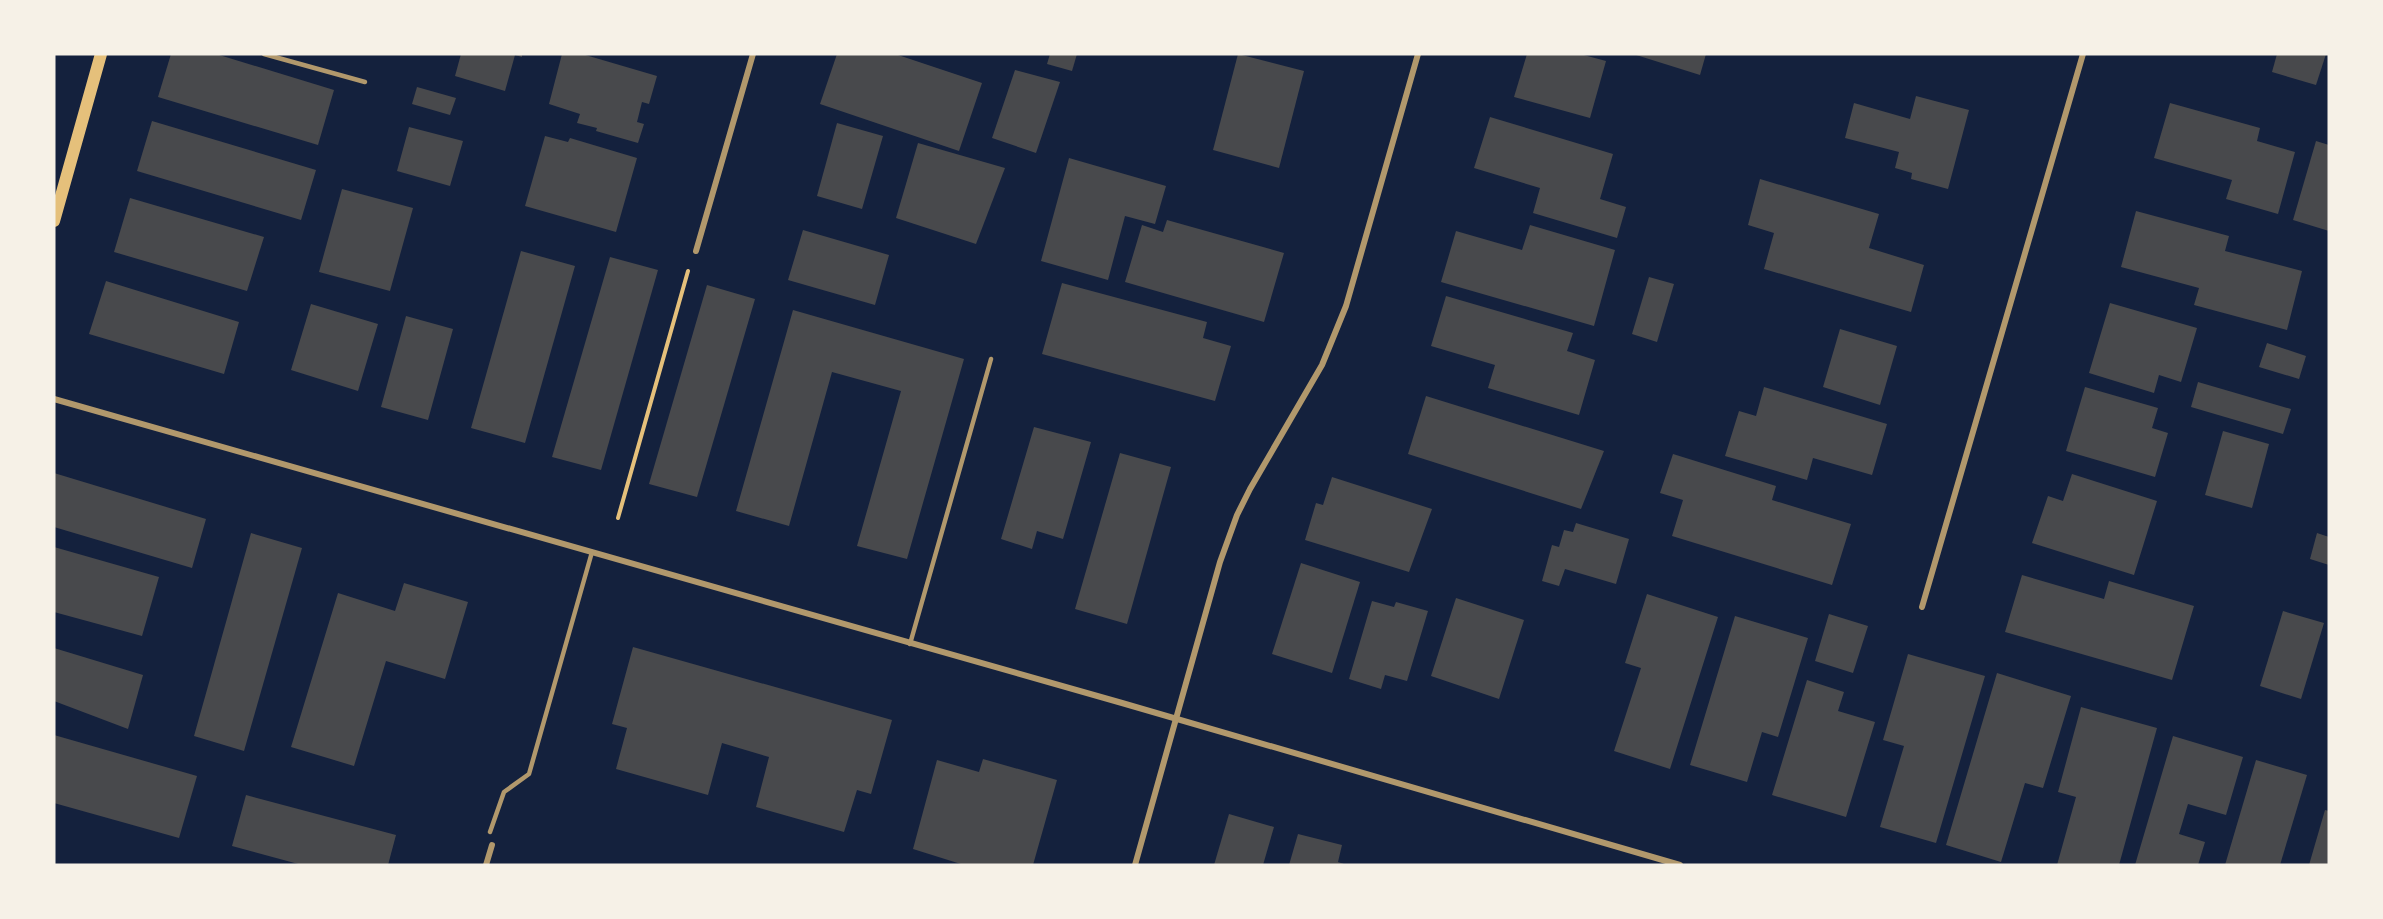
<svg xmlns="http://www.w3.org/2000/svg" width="2383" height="919" font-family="'Source Sans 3',sans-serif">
<rect width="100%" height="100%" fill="#14213d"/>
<g fill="#48494c">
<path d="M 171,54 L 216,54 L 334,90 L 318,145 L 158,97 Z"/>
<path d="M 461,54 L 522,54 L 522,57 L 515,55 L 505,91 L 455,76 Z"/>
<path d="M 562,54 L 582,54 L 657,76 L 649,104 L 642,102 L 637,122 L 644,124 L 638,143 L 596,131 L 597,128 L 577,123 L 580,114 L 549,104 Z"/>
<path d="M 837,54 L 895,54 L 982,83 L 959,151 L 820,104 Z"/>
<path d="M 1050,54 L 1077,54 L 1072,71 L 1047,64 Z"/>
<path d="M 1238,54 L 1304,71 L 1279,168 L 1213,150 Z"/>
<path d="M 1527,54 L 1580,54 L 1606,61 L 1590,118 L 1514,97 Z"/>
<path d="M 1633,54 L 1706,54 L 1700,75 Z"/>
<path d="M 2277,54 L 2326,54 L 2316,85 L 2272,72 Z"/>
<path d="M 1015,70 L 1060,82 L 1036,153 L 992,138 Z"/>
<path d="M 417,87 L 456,98 L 450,115 L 412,104 Z"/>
<path d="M 1916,96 L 1969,110 L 1948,189 L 1911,179 L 1912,173 L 1895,168 L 1899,152 L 1845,138 L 1854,103 L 1910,119 Z"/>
<path d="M 2170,103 L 2260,128 L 2257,141 L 2295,152 L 2278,214 L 2226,199 L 2232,180 L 2154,158 Z"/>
<path d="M 1490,117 L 1613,154 L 1600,199 L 1626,207 L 1617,238 L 1533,213 L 1540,188 L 1474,168 Z"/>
<path d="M 152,121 L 316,170 L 301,220 L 137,171 Z"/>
<path d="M 837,123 L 883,136 L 862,209 L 817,196 Z"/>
<path d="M 409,127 L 463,141 L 450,186 L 397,171 Z"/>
<path d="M 545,136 L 568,142 L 570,138 L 637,158 L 616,232 L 525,206 Z"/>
<path d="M 2316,141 L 2329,145 L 2329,231 L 2293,220 Z"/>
<path d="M 918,143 L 1005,168 L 976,244 L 896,218 Z"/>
<path d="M 1069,158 L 1166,186 L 1155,224 L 1125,216 L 1108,280 L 1041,261 Z"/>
<path d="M 1760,179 L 1879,214 L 1869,248 L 1924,265 L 1911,312 L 1764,269 L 1774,233 L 1748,225 Z"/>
<path d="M 342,189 L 413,208 L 390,291 L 319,272 Z"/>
<path d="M 130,198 L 264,237 L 247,291 L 114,252 Z"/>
<path d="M 2136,211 L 2229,236 L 2225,251 L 2302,271 L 2287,330 L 2194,305 L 2199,288 L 2121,267 Z"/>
<path d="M 1167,220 L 1284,253 L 1264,322 L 1125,282 L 1142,225 L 1163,232 Z"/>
<path d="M 1530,225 L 1615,250 L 1594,326 L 1441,282 L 1456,231 L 1522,250 Z"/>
<path d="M 803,230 L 889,255 L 875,305 L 788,280 Z"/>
<path d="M 521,251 L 575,266 L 525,443 L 471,428 Z"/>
<path d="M 610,257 L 658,270 L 601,470 L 552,457 Z"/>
<path d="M 1649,277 L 1674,284 L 1657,342 L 1632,334 Z"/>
<path d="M 106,281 L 239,322 L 224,374 L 89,334 Z"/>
<path d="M 1062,283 L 1207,322 L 1203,338 L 1231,346 L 1215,401 L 1042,354 Z"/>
<path d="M 707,285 L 755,299 L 697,497 L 649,484 Z"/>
<path d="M 1446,296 L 1573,333 L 1567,351 L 1595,360 L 1579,415 L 1488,388 L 1495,365 L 1431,346 Z"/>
<path d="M 2110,303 L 2197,328 L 2181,382 L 2159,375 L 2154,393 L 2089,373 Z"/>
<path d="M 311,304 L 378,324 L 358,391 L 291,370 Z"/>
<path d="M 793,310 L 964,359 L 907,559 L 857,546 L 901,391 L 832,372 L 789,526 L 736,511 Z"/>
<path d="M 406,316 L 453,329 L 428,420 L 381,407 Z"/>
<path d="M 1840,329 L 1897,346 L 1880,405 L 1823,387 Z"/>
<path d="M 2267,343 L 2306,356 L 2299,379 L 2259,367 Z"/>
<path d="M 2198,382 L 2291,409 L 2283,434 L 2191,407 Z"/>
<path d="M 1764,387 L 1887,424 L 1872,475 L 1813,458 L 1807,480 L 1725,456 L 1739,411 L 1756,416 Z"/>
<path d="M 2085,387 L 2158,408 L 2152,428 L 2168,433 L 2155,477 L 2066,451 Z"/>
<path d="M 1426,396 L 1604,451 L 1581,509 L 1408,454 Z"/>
<path d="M 1034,427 L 1091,442 L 1063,539 L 1037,531 L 1032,549 L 1001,539 Z"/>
<path d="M 2223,431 L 2269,444 L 2252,508 L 2205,495 Z"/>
<path d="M 1120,453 L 1171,467 L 1127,624 L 1075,609 Z"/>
<path d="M 1673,454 L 1776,486 L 1772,500 L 1851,524 L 1832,585 L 1672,536 L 1683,500 L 1660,493 Z"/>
<path d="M 54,473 L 206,519 L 192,568 L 54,527 Z"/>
<path d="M 2072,474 L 2157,501 L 2134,575 L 2032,543 L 2048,496 L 2063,501 Z"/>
<path d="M 1332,477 L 1432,509 L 1409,572 L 1305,540 L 1316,503 L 1323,505 Z"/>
<path d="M 1576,523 L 1629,539 L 1616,584 L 1565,569 L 1559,586 L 1542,581 L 1552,545 L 1559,547 L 1564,530 L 1573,532 Z"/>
<path d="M 251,533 L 302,548 L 244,751 L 194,736 Z"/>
<path d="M 2317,533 L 2329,537 L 2329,565 L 2310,559 Z"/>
<path d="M 54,547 L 159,577 L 142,636 L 54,612 Z"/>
<path d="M 1301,563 L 1360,582 L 1332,673 L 1272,654 Z"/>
<path d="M 2022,575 L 2104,599 L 2109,581 L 2194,606 L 2172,680 L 2005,632 Z"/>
<path d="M 404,583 L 468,602 L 445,679 L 386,661 L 354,766 L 291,747 L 338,593 L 395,611 Z"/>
<path d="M 1647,594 L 1718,617 L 1670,769 L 1614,751 L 1641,668 L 1625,663 Z"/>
<path d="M 1456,598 L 1524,620 L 1499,699 L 1431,676 Z"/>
<path d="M 1372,601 L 1394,607 L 1396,602 L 1428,611 L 1407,681 L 1385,675 L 1381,689 L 1349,679 Z"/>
<path d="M 2283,611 L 2324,623 L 2301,699 L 2260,686 Z"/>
<path d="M 1829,614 L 1868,626 L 1853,673 L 1815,661 Z"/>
<path d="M 1735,616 L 1808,638 L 1778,737 L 1762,732 L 1747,782 L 1690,765 Z"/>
<path d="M 633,647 L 892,720 L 871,794 L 857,790 L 844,832 L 756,807 L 769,757 L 722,743 L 708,795 L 616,769 L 627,728 L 612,724 Z"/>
<path d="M 54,648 L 143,675 L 128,729 L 54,701 Z"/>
<path d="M 1908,654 L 1985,676 L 1936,843 L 1880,827 L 1904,746 L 1883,740 Z"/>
<path d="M 1997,673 L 2071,696 L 2043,788 L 2025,783 L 2001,862 L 1946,845 Z"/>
<path d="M 1807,680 L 1844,692 L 1838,711 L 1875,722 L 1846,817 L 1772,795 Z"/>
<path d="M 2081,707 L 2157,728 L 2119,865 L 2057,865 L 2076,797 L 2058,792 Z"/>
<path d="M 54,735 L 197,776 L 179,838 L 54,803 Z"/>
<path d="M 2173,736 L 2243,757 L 2226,815 L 2188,804 L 2179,834 L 2205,842 L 2198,865 L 2135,865 Z"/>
<path d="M 983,759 L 1057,780 L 1033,865 L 964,865 L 913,849 L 937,760 L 979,772 Z"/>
<path d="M 2256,760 L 2307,775 L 2280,865 L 2225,865 Z"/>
<path d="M 246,795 L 396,835 L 388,865 L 302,865 L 232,846 Z"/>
<path d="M 2325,810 L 2329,811 L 2329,865 L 2309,865 Z"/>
<path d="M 1229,814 L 1274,827 L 1263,865 L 1214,865 Z"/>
<path d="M 1298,834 L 1342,845 L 1338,862 L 1347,865 L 1289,865 Z"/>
</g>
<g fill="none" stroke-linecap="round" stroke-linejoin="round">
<path stroke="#e5c07b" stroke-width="4" d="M 618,518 L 688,271"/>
<g stroke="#b1986c" stroke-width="4.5">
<path d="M 264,54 L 365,82"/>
<path d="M 910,644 L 991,359"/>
<path d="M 490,832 L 504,792 L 529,774 L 592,552"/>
</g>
<g stroke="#b1986c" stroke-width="6">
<path d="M 696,251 L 753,54"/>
<path d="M 54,399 L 1122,703 L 1680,865"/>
<path d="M 1922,607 L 2083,54"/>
<path d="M 486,865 L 492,845"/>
<path d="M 1135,865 L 1220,562 L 1237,515 L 1250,489 L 1322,365 L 1346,306 L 1418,54"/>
</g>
<path stroke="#e5c07b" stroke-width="12" d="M 54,221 L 101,54"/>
</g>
<rect width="2383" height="919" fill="none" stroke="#f6f1e7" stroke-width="111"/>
</svg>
